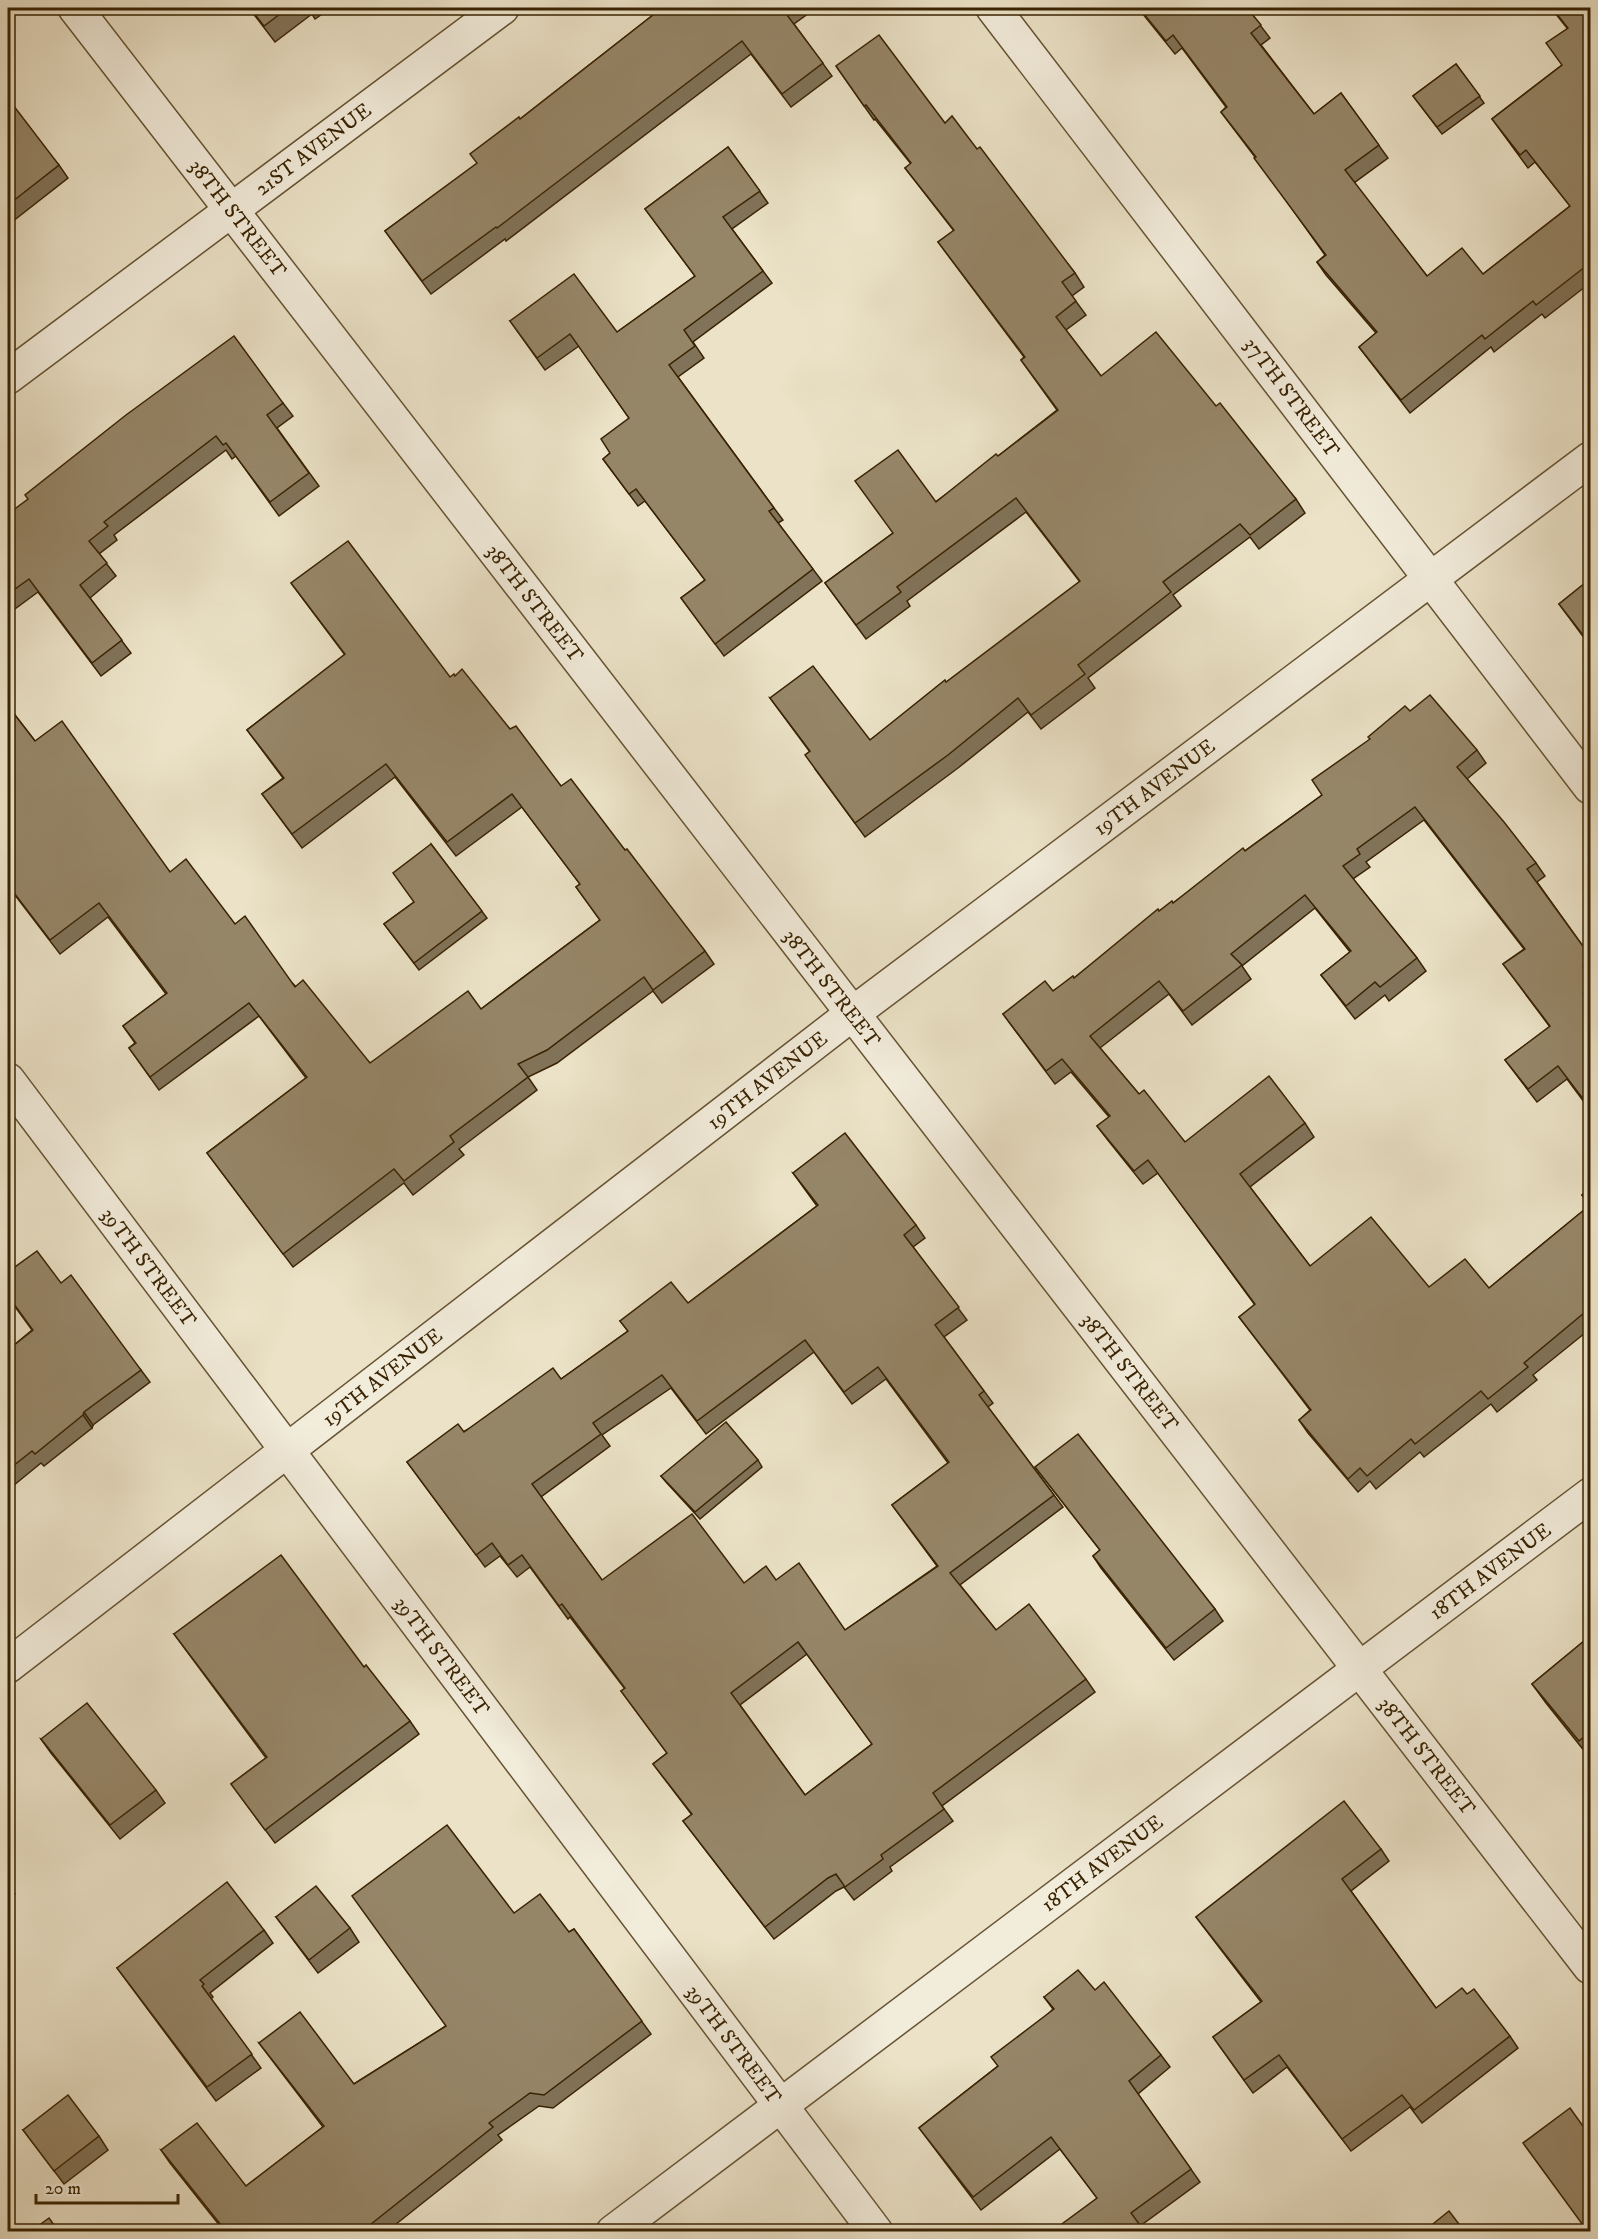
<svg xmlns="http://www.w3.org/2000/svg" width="1598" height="2239" font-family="'IM FELL DW Pica',serif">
<rect width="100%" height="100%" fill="#ebe2c7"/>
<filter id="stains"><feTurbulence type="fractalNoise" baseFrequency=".00333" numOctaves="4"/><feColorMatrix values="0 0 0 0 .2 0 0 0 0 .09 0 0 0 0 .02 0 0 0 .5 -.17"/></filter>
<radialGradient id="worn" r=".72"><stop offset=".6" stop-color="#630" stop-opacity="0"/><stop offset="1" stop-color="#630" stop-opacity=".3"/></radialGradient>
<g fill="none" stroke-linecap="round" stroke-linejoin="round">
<defs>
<g id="minor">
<path d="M 75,8 L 1590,1967"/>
<path d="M 993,8 L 1590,787"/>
<path d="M 8,377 L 502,8"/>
<path d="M 8,1080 L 876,2232"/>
<path d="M 8,1666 L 852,1014 L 1590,459"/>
<path d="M 613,2232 L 1590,1495"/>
</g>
</defs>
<use href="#minor" stroke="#665333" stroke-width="36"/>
<use href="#minor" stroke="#f2ecdb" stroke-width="33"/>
</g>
<g fill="#817359" stroke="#392302" stroke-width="1.5" fill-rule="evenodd">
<path d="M 249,8 L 331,8 L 315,19 L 312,14 L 275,42 Z"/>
<path d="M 662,8 L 816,8 L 794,24 L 832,76 L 791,107 L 751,54 L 506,241 L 505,239 L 431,294 L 385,231 L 477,164 L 520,119 Z"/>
<path d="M 1138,8 L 1247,8 L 1270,38 L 1261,45 L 1314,114 L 1341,93 L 1388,158 L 1354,183 L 1427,276 L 1483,274 L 1570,206 L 1535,162 L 1528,168 L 1492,119 L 1562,65 L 1567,28 L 1551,8 L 1590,8 L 1590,283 L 1545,318 L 1542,314 L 1494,352 L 1491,347 L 1410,413 L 1359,347 L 1376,333 L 1326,275 L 1317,262 L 1325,255 L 1255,157 L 1221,112 L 1226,107 L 1182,48 L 1175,54 Z"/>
<path d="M 1352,8 L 1362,8 L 1356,12 Z"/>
<path d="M 1456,64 L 1484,103 L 1442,134 L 1413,96 Z"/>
<path d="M 836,66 L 945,123 L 977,149 L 1075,273 L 1084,287 L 1072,296 L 1086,315 L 1066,330 L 1101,376 L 1216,406 L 1296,499 L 1305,513 L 1259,549 L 1250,537 L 1173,595 L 1181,606 L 1088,678 L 1095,688 L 1041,729 L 1028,712 L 958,768 L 865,837 L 815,769 L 810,752 L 770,698 L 870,740 L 1080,582 L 1026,512 L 907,601 L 910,606 L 866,639 L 825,583 L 998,456 L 1057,410 L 1021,360 L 1024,357 L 938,242 L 954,231 L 905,168 L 911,164 L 875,119 L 874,120 Z"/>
<path d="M 8,109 L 59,165 L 68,178 L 8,225 Z"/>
<path d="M 728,147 L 768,203 L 732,229 L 772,283 L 693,342 L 704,358 L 678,377 L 774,508 L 783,520 L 778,523 L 822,581 L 724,656 L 681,598 L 705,580 L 645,501 L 638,506 L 603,459 L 610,453 L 629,418 L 579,346 L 545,370 L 510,321 L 617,332 L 695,276 L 645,209 Z"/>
<path d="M 283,403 L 293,416 L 277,428 L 319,486 L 279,516 L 236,456 L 232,459 L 226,450 L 114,535 L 117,540 L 99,554 L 116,576 L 90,598 L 131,653 L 101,676 L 38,592 L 8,614 L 8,514 Z"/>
<path d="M 1590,579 L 1590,646 L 1559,604 Z"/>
<path d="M 291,583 L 450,677 L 510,729 L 561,786 L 625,850 L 705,951 L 714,964 L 662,1003 L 653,991 L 557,1063 L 528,1077 L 537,1090 L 459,1149 L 464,1155 L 413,1195 L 404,1183 L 293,1267 L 207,1153 L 306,1078 L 259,1016 L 159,1090 L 129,1048 L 135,1043 L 123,1026 L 166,994 L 108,917 L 60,954 L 8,886 L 8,706 L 35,741 L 170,872 L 235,924 L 370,1063 L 481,1009 L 600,920 L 576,887 L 580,884 L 522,807 L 456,856 L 395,777 L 302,848 L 262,794 L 283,778 L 247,730 L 345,655 Z"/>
<path d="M 1410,711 L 1477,750 L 1486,763 L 1467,779 L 1536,863 L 1545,876 L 1537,882 L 1590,956 L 1590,1110 L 1567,1079 L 1537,1102 L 1505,1060 L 1550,1027 L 1503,964 L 1524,949 L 1424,820 L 1366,862 L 1370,867 L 1353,879 L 1417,958 L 1426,971 L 1389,1001 L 1385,995 L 1355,1019 L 1321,975 L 1350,952 L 1315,908 L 1242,966 L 1251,979 L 1192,1025 L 1169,994 L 1100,1048 L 1139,1094 L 1185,1142 L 1305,1123 L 1314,1137 L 1250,1187 L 1310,1266 L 1429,1287 L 1489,1288 L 1589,1206 L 1582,1195 L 1590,1187 L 1590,1329 L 1533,1375 L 1537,1380 L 1497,1412 L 1491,1404 L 1424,1457 L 1420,1452 L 1376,1489 L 1370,1481 L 1358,1492 L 1308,1433 L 1299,1420 L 1310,1410 L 1239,1317 L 1255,1305 L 1158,1173 L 1143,1184 L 1107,1139 L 1097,1126 L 1109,1117 L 1071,1072 L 1055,1084 L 1003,1014 L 1053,991 L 1074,978 L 1159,911 L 1173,903 L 1322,795 Z"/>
<path d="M 431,844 L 487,918 L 419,970 L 384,924 L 414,902 Z"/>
<path d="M 793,1173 L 916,1225 L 925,1238 L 913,1247 L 967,1320 L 944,1337 L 993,1403 L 988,1407 L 1063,1507 L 960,1585 L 996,1630 L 1086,1679 L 1095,1692 L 942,1806 L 953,1821 L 890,1867 L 892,1871 L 854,1900 L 844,1887 L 836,1891 L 774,1939 L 683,1821 L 692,1815 L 653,1764 L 667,1753 L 621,1691 L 625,1689 L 570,1617 L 568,1619 L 530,1567 L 517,1577 L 500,1556 L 485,1567 L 407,1462 L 561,1379 L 628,1331 L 620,1321 L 688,1303 L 817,1206 ZM 814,1352 L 852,1404 L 886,1379 L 948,1463 L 892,1505 L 937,1566 L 845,1630 L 776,1580 L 744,1583 L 602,1580 L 541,1497 L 610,1446 L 602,1435 L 671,1388 L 706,1434 ZM 807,1654 L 872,1744 L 805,1795 L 740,1705 Z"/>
<path d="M 8,1272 L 61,1283 L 141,1370 L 150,1382 L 93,1425 L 92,1428 L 44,1466 L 41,1463 L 8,1490 L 8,1350 L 32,1330 L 8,1297 Z"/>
<path d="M 758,1460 L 762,1467 L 700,1519 L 666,1482 L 661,1476 Z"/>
<path d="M 1035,1467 L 1215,1609 L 1223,1621 L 1174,1660 L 1101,1568 L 1093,1556 L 1100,1550 Z"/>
<path d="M 174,1634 L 364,1667 L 410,1721 L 419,1734 L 275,1843 L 231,1784 L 266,1758 Z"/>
<path d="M 1590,1636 L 1590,1758 L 1546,1703 L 1532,1684 Z"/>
<path d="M 41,1739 L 156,1790 L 165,1803 L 120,1839 L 51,1753 Z"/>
<path d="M 1381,1849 L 1389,1861 L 1351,1891 L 1436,2008 L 1510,2036 L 1518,2048 L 1422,2123 L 1410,2107 L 1351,2151 L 1287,2067 L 1253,2093 L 1213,2037 L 1261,2002 L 1196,1917 Z"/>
<path d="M 8,1883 L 15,1894 L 8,1900 Z"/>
<path d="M 514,1913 L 569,1932 L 574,1929 L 651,2034 L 553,2108 L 539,2106 L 498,2135 L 502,2140 L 386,2232 L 213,2232 L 220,2226 L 170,2163 L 161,2150 L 246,2186 L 323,2127 L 259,2043 L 354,2084 L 446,2026 Z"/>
<path d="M 276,1917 L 350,1928 L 359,1942 L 318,1973 Z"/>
<path d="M 264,1930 L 273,1943 L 210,1993 L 213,1997 L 211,1999 L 261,2068 L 216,2101 L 117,1968 Z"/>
<path d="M 1095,1990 L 1161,2055 L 1170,2067 L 1138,2094 L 1200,2182 L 1140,2226 L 1097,2198 L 1060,2149 L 981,2210 L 919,2128 L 998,2066 L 1053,2009 L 1044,1997 Z"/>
<path d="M 23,2130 L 99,2136 L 108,2150 L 64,2184 Z"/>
</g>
<path fill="#695e49" stroke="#392302" stroke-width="1.5" d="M 84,1412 L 93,1425 L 92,1428 L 83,1415 Z"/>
<g fill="#968668" stroke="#392302" stroke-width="1.5" fill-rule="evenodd">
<path d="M 250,8 L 288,8 L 264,26 Z"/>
<path d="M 662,8 L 790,8 L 784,11 L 823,63 L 782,94 L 742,41 L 497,228 L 496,227 L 422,281 L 385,231 L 477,163 L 470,154 L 519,117 L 520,119 Z"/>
<path d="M 1139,8 L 1247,8 L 1261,25 L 1251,33 L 1314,114 L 1341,93 L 1379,145 L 1345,170 L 1427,276 L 1462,248 L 1483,274 L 1570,206 L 1526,150 L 1520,155 L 1492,119 L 1562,65 L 1546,43 L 1568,28 L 1552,8 L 1590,8 L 1590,263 L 1536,305 L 1533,301 L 1485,339 L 1482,335 L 1401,400 L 1359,347 L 1377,332 L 1317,262 L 1326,255 L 1254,158 L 1256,157 L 1221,112 L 1227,107 L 1173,35 L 1166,41 Z"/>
<path d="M 879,35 L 945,123 L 952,116 L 977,149 L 980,147 L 1075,273 L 1062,282 L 1076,301 L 1056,317 L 1101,376 L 1156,332 L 1216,406 L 1220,403 L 1296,499 L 1250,535 L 1240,524 L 1163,582 L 1171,592 L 1078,665 L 1085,674 L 1031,715 L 1018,698 L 948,755 L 855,823 L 805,755 L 810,751 L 770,698 L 813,666 L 870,740 L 945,680 L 946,682 L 1080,581 L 1016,498 L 897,587 L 901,592 L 856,625 L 825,583 L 893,533 L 855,481 L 898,450 L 936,502 L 996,454 L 998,456 L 1058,410 L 1021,360 L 1025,357 L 938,242 L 954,230 L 905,168 L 911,163 L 866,105 L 864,106 L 836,66 Z"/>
<path d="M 1456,64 L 1480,96 L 1437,127 L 1413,96 Z"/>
<path d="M 13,105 L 59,165 L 8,205 L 8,109 Z"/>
<path d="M 728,147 L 760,191 L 723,217 L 763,271 L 684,330 L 695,346 L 669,365 L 774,508 L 769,511 L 813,569 L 715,644 L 681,598 L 705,580 L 636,489 L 629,494 L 603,459 L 610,453 L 601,439 L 629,418 L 570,334 L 537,358 L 510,321 L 574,274 L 617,332 L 695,276 L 645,209 Z"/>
<path d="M 234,336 L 283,403 L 267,415 L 309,473 L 270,502 L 226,443 L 223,445 L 216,436 L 104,522 L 108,526 L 89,541 L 107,563 L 80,585 L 122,640 L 92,663 L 29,579 L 8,594 L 8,514 L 28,499 L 25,495 L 126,415 Z"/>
<path d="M 348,541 L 450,677 L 454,674 L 455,676 L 462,669 L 510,729 L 516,726 L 561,786 L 571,779 L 625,850 L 627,849 L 705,951 L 653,990 L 644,977 L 547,1050 L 518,1064 L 528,1077 L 450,1136 L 454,1142 L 404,1181 L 394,1169 L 283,1254 L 207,1153 L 307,1077 L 249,1003 L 150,1077 L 129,1048 L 136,1043 L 123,1026 L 167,993 L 99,903 L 50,940 L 8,885 L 8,706 L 35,741 L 62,721 L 170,872 L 186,859 L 235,924 L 245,916 L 295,987 L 303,980 L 370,1063 L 468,991 L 481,1009 L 600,920 L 576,887 L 580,884 L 512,794 L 447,842 L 386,764 L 292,834 L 262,794 L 284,778 L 247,730 L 345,654 L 291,583 Z"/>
<path d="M 1590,579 L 1590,644 L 1559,604 Z"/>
<path d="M 1430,695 L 1477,750 L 1457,767 L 1504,822 L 1536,863 L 1527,869 L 1590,956 L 1590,961 L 1583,966 L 1590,976 L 1590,988 L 1583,994 L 1590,1005 L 1590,1108 L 1558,1066 L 1528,1089 L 1505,1060 L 1550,1026 L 1503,964 L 1525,949 L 1415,807 L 1357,849 L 1360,854 L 1343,866 L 1417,958 L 1380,987 L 1375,982 L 1346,1006 L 1321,975 L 1351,951 L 1305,895 L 1231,954 L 1242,965 L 1183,1011 L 1159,981 L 1090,1036 L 1139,1094 L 1144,1090 L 1185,1142 L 1269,1076 L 1305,1123 L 1240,1174 L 1310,1266 L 1371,1217 L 1429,1287 L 1465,1259 L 1489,1288 L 1590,1205 L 1582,1195 L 1590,1187 L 1590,1308 L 1524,1363 L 1528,1367 L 1488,1399 L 1481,1391 L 1415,1444 L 1411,1439 L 1367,1476 L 1360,1468 L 1348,1479 L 1299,1420 L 1311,1410 L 1239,1317 L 1255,1304 L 1148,1160 L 1134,1171 L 1097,1126 L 1110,1116 L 1062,1059 L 1046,1071 L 1003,1014 L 1045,981 L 1053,991 L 1073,976 L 1074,978 L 1158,909 L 1159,911 L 1172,901 L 1173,903 L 1243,848 L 1245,851 L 1322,795 L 1312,780 L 1370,739 L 1368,737 L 1405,706 L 1410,711 Z"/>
<path d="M 431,844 L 482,911 L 414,963 L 384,924 L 414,902 L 393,873 Z"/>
<path d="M 845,1133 L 916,1225 L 904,1235 L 959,1307 L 935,1325 L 984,1391 L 979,1395 L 1054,1495 L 950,1573 L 996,1630 L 1029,1604 L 1086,1679 L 933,1793 L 944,1809 L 881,1855 L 883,1859 L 845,1887 L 836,1874 L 828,1878 L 765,1927 L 683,1821 L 692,1814 L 653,1764 L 667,1753 L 621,1691 L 625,1688 L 562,1604 L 559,1606 L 522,1555 L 508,1565 L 492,1543 L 476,1555 L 407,1462 L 458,1424 L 464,1432 L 553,1368 L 561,1379 L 628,1331 L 620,1321 L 671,1282 L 688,1303 L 818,1205 L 793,1173 ZM 805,1340 L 844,1392 L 878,1367 L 949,1462 L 892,1505 L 938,1566 L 845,1630 L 799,1563 L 776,1580 L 766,1566 L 744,1583 L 692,1514 L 602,1580 L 532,1484 L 601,1434 L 593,1423 L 662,1375 L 697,1421 ZM 798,1642 L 872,1744 L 805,1795 L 731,1693 Z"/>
<path d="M 37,1251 L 61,1283 L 71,1275 L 141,1370 L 84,1412 L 83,1415 L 35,1454 L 32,1451 L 8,1470 L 8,1350 L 33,1330 L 8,1296 L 8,1272 Z"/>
<path d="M 726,1422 L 758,1460 L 695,1512 L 661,1476 Z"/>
<path d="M 1078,1434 L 1215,1609 L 1166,1648 L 1093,1556 L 1100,1550 L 1035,1467 Z"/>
<path d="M 281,1555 L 364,1667 L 366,1665 L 410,1721 L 265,1830 L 231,1784 L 267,1757 L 174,1634 Z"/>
<path d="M 1590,1636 L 1590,1732 L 1579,1741 L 1532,1684 Z"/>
<path d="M 87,1703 L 156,1790 L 110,1825 L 41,1739 Z"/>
<path d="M 1344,1801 L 1381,1849 L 1342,1879 L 1436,2008 L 1462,1988 L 1467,1994 L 1474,1989 L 1510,2036 L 1414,2110 L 1402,2095 L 1342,2139 L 1279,2055 L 1244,2080 L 1213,2037 L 1262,2001 L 1196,1917 Z"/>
<path d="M 447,1825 L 514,1913 L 540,1894 L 569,1932 L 574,1929 L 642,2021 L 544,2095 L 530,2093 L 489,2123 L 493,2127 L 361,2232 L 213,2232 L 221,2225 L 161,2150 L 197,2123 L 246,2186 L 324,2126 L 259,2043 L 300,2012 L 354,2084 L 446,2026 L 352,1896 Z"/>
<path d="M 227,1882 L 264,1930 L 200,1980 L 204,1984 L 202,1986 L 252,2054 L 207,2087 L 117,1968 Z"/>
<path d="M 316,1886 L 350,1928 L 309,1960 L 276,1917 Z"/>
<path d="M 1078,1970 L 1095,1990 L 1104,1982 L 1161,2055 L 1129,2081 L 1191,2169 L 1131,2213 L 1145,2232 L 1051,2232 L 1097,2198 L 1051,2137 L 973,2197 L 919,2128 L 998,2066 L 991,2057 L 1054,2009 L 1044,1997 Z"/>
<path d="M 68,2095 L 99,2136 L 54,2171 L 23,2130 Z"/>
<path d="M 1570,2108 L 1590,2136 L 1590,2232 L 1588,2232 L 1523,2143 Z"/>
<path d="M 1449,2211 L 1465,2232 L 1423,2232 Z"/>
<path d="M 49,2218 L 59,2232 L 30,2232 Z"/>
</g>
<g text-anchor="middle" stroke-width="4.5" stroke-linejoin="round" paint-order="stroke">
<g font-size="21" fill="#392302" stroke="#f2ecdb">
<text transform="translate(313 149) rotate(-37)" y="7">21ST AVENUE</text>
<text transform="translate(238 218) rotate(52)" y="7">38TH STREET</text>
<text transform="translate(1292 397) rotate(53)" y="7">37TH STREET</text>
<text transform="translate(535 603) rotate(52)" y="7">38TH STREET</text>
<text transform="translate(1154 787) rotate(-37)" y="7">19TH AVENUE</text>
<text transform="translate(832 988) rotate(52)" y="7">38TH STREET</text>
<text transform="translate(767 1080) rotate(-38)" y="7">19TH AVENUE</text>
<text transform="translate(149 1267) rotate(53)" y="7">39TH STREET</text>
<text transform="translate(1130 1372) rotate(52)" y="7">38TH STREET</text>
<text transform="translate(382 1377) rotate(-38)" y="7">19TH AVENUE</text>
<text transform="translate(1490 1571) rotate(-37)" y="7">18TH AVENUE</text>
<text transform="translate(442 1656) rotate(53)" y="7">39TH STREET</text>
<text transform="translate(1427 1756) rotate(52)" y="7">38TH STREET</text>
<text transform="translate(1102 1863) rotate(-37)" y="7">18TH AVENUE</text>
<text transform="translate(734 2044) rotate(53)" y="7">39TH STREET</text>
</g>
</g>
<rect width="1598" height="2239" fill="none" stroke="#ebe2c7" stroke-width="30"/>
<rect x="9" y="9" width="1580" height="2221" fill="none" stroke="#392302" stroke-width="3"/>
<rect x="15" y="15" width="1568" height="2209" fill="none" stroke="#392302" stroke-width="1.5"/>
<path d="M36 2194v9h142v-9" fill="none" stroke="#392302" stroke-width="3"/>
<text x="45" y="2194" font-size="18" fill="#392302" stroke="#f2ecdb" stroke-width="4.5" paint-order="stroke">20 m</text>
<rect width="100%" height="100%" filter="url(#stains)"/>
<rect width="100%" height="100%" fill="url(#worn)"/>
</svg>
